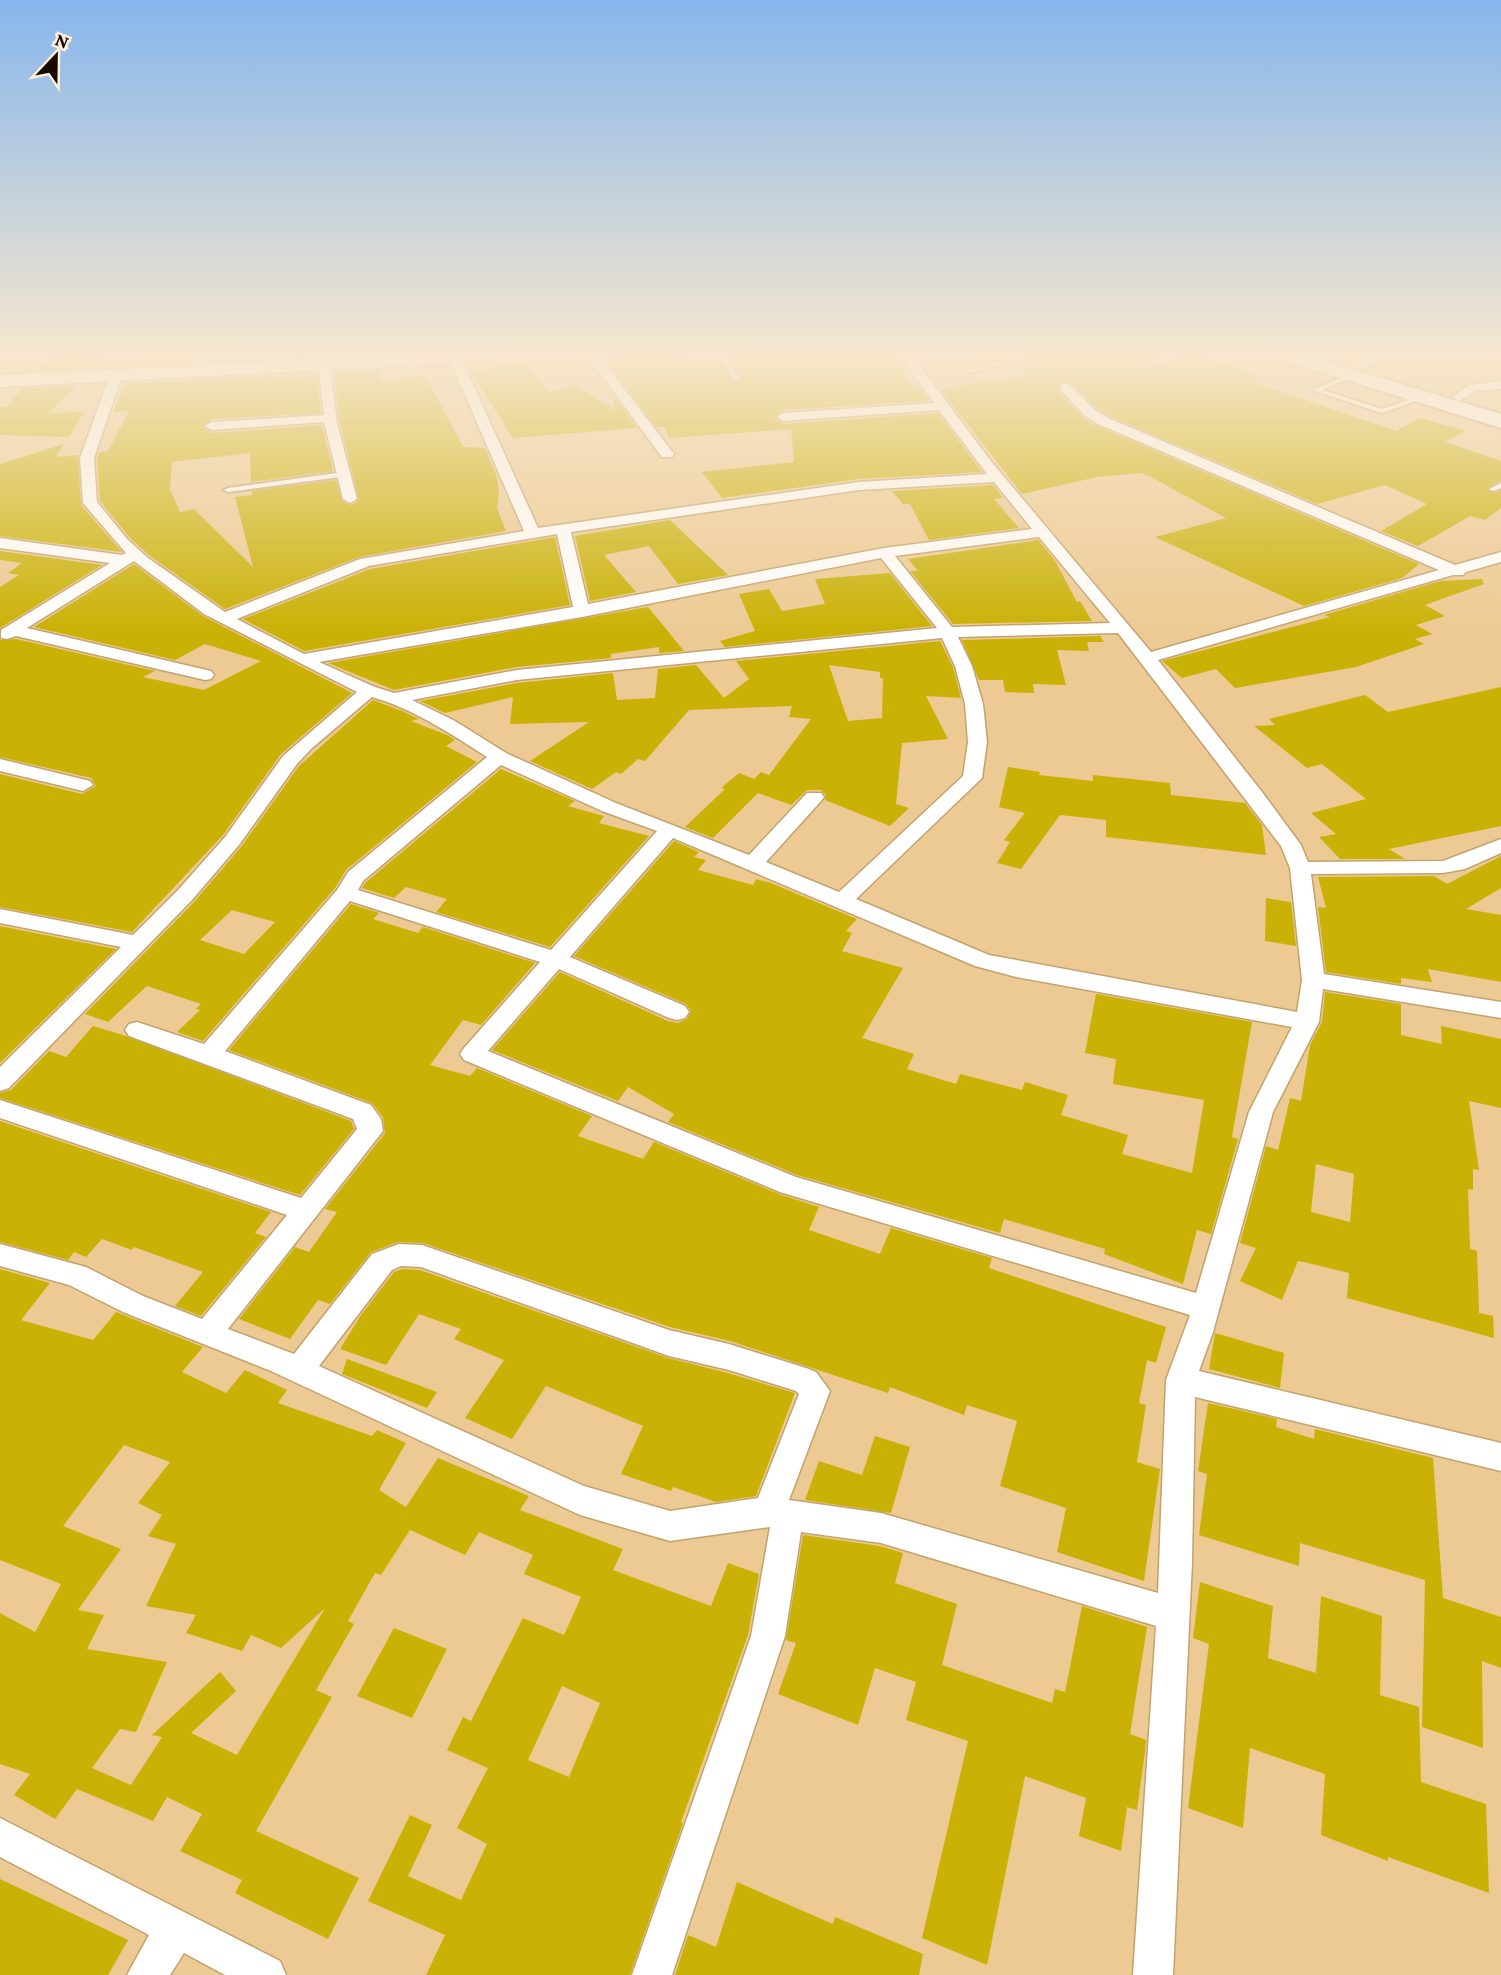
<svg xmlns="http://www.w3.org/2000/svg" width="1501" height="1975" font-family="'Crimson Pro',serif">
<rect width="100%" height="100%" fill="#edca93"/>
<g fill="#cab105" fill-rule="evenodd">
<path d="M 53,355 L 105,355 L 93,368 L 39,370 Z"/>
<path d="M 608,355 L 686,355 L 687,360 L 717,359 L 734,382 L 742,378 L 729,355 L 893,355 L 912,385 L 922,390 L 929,401 L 783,410 L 775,418 L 783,424 L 938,413 L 982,472 L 859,479 L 722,498 L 702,472 L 794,462 L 791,429 L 669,438 L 665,427 L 656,427 L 610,365 Z"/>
<path d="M 1019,355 L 1163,355 L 1140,366 L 1146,371 L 1179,355 L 1202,355 L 1260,377 L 1250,381 L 1396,431 L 1420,418 L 1466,431 L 1445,442 L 1501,461 L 1501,480 L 1487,488 L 1492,493 L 1501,491 L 1501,508 L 1485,520 L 1470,516 L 1418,546 L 1381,531 L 1427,504 L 1385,485 L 1317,504 L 1109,416 L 1097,408 L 1071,382 L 1059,382 L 1059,392 L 1083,418 L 1097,426 L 1419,564 L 1402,578 L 1304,606 L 1155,537 L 1226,518 L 1149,476 L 1141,473 L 1097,477 L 1022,494 L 940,389 L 1030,375 L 1021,369 L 1032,367 Z"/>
<path d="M 523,363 L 549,392 L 576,385 L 615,410 L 613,396 L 637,428 L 513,438 L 470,371 Z"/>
<path d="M 379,370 L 380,381 L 425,375 L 463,447 L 485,448 L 497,477 L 499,493 L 497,508 L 506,531 L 359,557 L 225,609 L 150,556 L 130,538 L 100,501 L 97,458 L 99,452 L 108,451 L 129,411 L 113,412 L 125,383 L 278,376 L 279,379 L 317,375 L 321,413 L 212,419 L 203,427 L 212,433 L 322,425 L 333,471 L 251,482 L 250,453 L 172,462 L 170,489 L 180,512 L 194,509 L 253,567 L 235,497 L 252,495 L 252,491 L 336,480 L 342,501 L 351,505 L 359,500 L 340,423 L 334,373 Z"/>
<path d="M 76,386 L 49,413 L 84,412 L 69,437 L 0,435 L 0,407 L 6,407 L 23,388 Z"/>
<path d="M 64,444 L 56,457 L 78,455 L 81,505 L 122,552 L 0,536 L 0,464 Z"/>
<path d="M 993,485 L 1003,498 L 994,499 L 1019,528 L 929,540 L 910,504 L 903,504 L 892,491 Z"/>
<path d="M 670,520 L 728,575 L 678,584 L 649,546 L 604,555 L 636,592 L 590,601 L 575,536 Z"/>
<path d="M 555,537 L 570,605 L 304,651 L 243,619 L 370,569 Z"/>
<path d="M 1038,540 L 1054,559 L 1077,602 L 1080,601 L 1092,621 L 953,624 L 910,571 L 918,571 L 908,559 Z"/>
<path d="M 0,551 L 102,565 L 0,628 L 0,587 L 19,575 L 8,573 L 22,563 L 0,560 Z"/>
<path d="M 134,564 L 203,616 L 352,693 L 281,754 L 223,835 L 132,932 L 0,907 L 0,774 L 82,794 L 96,786 L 91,778 L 0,757 L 0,640 L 16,639 L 155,671 L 143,677 L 204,690 L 261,661 L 205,644 L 175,660 L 34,627 Z"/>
<path d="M 890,573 L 932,626 L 725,647 L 720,641 L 755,631 L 739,594 L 769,589 L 782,611 L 825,604 L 815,579 Z"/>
<path d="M 1482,579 L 1484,584 L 1425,605 L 1445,616 L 1416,625 L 1432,634 L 1415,639 L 1424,644 L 1356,667 L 1235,688 L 1216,669 L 1182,678 L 1162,661 L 1330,617 L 1324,615 L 1440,581 Z"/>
<path d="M 648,607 L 684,651 L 659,653 L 659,647 L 611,654 L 611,658 L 517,667 L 394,690 L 328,663 Z"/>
<path d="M 1100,636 L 1104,642 L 1087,642 L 1089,651 L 1057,650 L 1066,685 L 1033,684 L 1034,693 L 1005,692 L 1003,680 L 979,680 L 962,640 Z"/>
<path d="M 940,641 L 953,667 L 961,698 L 926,696 L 948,739 L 902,743 L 896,804 L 909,808 L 890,826 L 825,800 L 826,795 L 821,790 L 807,790 L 791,805 L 758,793 L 713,838 L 685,827 L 725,789 L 721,788 L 739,773 L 754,779 L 761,772 L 769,775 L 811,719 L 789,717 L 792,706 L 689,710 L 645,761 L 638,759 L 621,774 L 616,772 L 592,789 L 530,761 L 589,722 L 510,724 L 513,697 L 445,713 L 420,701 L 517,683 L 613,673 L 617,700 L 655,698 L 658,669 L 696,665 L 724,698 L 749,679 L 736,661 ZM 829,665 L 880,672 L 880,678 L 883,678 L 882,718 L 848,721 Z"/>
<path d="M 1501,687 L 1501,826 L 1389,849 L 1405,859 L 1340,859 L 1319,837 L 1336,834 L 1311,813 L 1366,799 L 1322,764 L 1307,768 L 1254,726 L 1275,725 L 1269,719 L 1365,695 L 1388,712 Z"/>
<path d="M 373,700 L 402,711 L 419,719 L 411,721 L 447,735 L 455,740 L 446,746 L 477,762 L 346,870 L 335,888 L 203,1041 L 177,1032 L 200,1010 L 196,1009 L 201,1004 L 147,986 L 108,1022 L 85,1014 L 194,902 L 241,847 L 299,766 ZM 232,910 L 275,922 L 244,954 L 200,940 Z"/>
<path d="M 1008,767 L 1040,772 L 1039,775 L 1093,781 L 1093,775 L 1170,783 L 1171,795 L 1245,803 L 1262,825 L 1266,855 L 1106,837 L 1106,820 L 1060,815 L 1021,869 L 997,863 L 1010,842 L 1004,840 L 1025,813 L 999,807 Z"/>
<path d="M 501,769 L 575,801 L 568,806 L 604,816 L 599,823 L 649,836 L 550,947 L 436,912 L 447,899 L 406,887 L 394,898 L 362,888 L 365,883 Z"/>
<path d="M 674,841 L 699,852 L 694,857 L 706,860 L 698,870 L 753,885 L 756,879 L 771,883 L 857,919 L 846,931 L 852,933 L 842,951 L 903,968 L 862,1038 L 914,1054 L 907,1069 L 956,1084 L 960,1074 L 1022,1090 L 1025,1082 L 1068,1095 L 1061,1115 L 1128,1135 L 1122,1154 L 1192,1173 L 1204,1100 L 1113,1084 L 1116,1059 L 1085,1053 L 1096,994 L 1252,1022 L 1232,1137 L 1238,1139 L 1211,1234 L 1197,1230 L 1183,1284 L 1104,1254 L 1105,1249 L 1004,1219 L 1000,1233 L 797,1175 L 668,1122 L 674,1114 L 628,1087 L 618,1101 L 492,1050 L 560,972 L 668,1021 L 678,1023 L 687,1019 L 691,1011 L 686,1004 L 574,956 Z"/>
<path d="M 1501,856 L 1501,888 L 1466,909 L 1501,915 L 1501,982 L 1428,969 L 1432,982 L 1401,978 L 1401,984 L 1326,972 L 1318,907 L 1326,908 L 1318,877 L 1434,876 L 1447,884 Z"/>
<path d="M 1266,898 L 1291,902 L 1296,946 L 1265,941 Z"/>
<path d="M 351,904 L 379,913 L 373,919 L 418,933 L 423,927 L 535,963 L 481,1025 L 463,1020 L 430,1065 L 470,1076 L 477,1068 L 592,1116 L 578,1136 L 643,1159 L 654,1142 L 779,1194 L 819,1207 L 809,1230 L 880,1254 L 891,1228 L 992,1258 L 989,1268 L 1166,1327 L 1156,1363 L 1147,1360 L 1139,1403 L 1146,1405 L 1137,1462 L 1160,1469 L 1144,1581 L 1057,1552 L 1066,1508 L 1000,1486 L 1017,1421 L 967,1405 L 964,1415 L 890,1387 L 888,1393 L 730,1341 L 670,1327 L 423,1243 L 398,1242 L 371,1252 L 330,1304 L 318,1300 L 290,1339 L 239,1319 L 295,1247 L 309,1252 L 337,1212 L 325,1209 L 385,1133 L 383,1117 L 372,1103 L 229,1050 Z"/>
<path d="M 0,926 L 116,949 L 0,1063 Z"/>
<path d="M 1325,992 L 1401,1004 L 1401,1035 L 1442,1044 L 1441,1026 L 1501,1039 L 1501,1108 L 1469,1101 L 1479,1170 L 1473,1169 L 1473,1190 L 1468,1189 L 1470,1249 L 1477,1251 L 1479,1313 L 1493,1316 L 1494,1338 L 1347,1298 L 1349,1273 L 1308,1263 L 1298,1261 L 1282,1300 L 1240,1281 L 1256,1248 L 1240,1243 L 1266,1146 L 1278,1150 L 1290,1098 L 1301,1101 L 1310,1045 L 1322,1022 ZM 1316,1164 L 1354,1174 L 1350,1222 L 1311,1212 Z"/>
<path d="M 93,1026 L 126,1036 L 351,1121 L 354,1129 L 300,1195 L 0,1098 L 0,1093 L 11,1090 L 49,1051 L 66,1057 Z"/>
<path d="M 0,1121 L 271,1212 L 255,1233 L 266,1237 L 201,1316 L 175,1306 L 203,1272 L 134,1247 L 132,1250 L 102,1239 L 86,1257 L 74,1252 L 68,1260 L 0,1242 Z"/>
<path d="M 0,1269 L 50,1283 L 21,1320 L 93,1340 L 116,1312 L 203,1347 L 182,1372 L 226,1393 L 245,1370 L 287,1390 L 278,1403 L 372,1436 L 377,1430 L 406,1443 L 379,1490 L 406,1507 L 438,1458 L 529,1496 L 520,1510 L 623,1549 L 613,1570 L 711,1606 L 728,1563 L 759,1574 L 748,1635 L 681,1822 L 683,1823 L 630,1975 L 426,1975 L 445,1935 L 368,1901 L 410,1815 L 432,1825 L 408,1876 L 461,1900 L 487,1844 L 457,1828 L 488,1768 L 447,1750 L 463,1717 L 471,1721 L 523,1618 L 564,1635 L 581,1597 L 524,1574 L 533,1555 L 479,1532 L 465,1555 L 410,1530 L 381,1575 L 375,1573 L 348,1621 L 354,1624 L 316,1690 L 332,1697 L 256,1831 L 359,1878 L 328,1939 L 235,1893 L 242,1880 L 180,1851 L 202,1814 L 167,1797 L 153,1821 L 77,1789 L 55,1819 L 14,1795 L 30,1774 L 0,1764 L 0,1613 L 35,1632 L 61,1584 L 0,1560 ZM 124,1445 L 170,1462 L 138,1503 L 162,1515 L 148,1536 L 176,1544 L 146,1606 L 196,1615 L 186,1633 L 242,1651 L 251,1635 L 281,1648 L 325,1608 L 237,1755 L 191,1733 L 236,1691 L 220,1672 L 152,1735 L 162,1737 L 131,1785 L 92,1768 L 120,1729 L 136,1732 L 167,1662 L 87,1649 L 104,1615 L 78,1610 L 121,1549 L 63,1526 ZM 562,1686 L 600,1703 L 569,1777 L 528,1760 Z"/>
<path d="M 402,1269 L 420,1270 L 668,1358 L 728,1373 L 795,1393 L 756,1496 L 716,1502 L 673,1487 L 671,1491 L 621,1474 L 643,1426 L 546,1386 L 512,1439 L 465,1418 L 504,1360 L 454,1339 L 461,1329 L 419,1314 L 386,1365 L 340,1349 L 361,1315 L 394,1272 Z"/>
<path d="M 1215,1333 L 1284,1353 L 1280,1388 L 1209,1369 Z"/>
<path d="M 347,1359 L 437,1392 L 427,1408 L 342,1374 Z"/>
<path d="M 1208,1403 L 1277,1419 L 1276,1427 L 1314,1439 L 1315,1429 L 1433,1458 L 1443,1598 L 1501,1617 L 1501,1668 L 1482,1661 L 1483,1748 L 1422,1727 L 1425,1580 L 1300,1543 L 1299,1566 L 1199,1535 L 1207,1474 L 1198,1471 Z"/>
<path d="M 875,1436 L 910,1447 L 891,1513 L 805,1500 L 819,1461 L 862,1475 Z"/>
<path d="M 803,1535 L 880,1546 L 903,1553 L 895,1583 L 957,1604 L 942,1665 L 1052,1703 L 1055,1689 L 1065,1692 L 1082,1606 L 1147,1627 L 1130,1734 L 1146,1740 L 1145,1752 L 1137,1810 L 1127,1807 L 1121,1851 L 1079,1836 L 1086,1798 L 1025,1776 L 987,1965 L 922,1938 L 968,1741 L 906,1720 L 916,1682 L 875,1668 L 858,1725 L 778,1694 L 796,1643 L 786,1640 Z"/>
<path d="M 1200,1582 L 1273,1606 L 1268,1658 L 1316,1673 L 1321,1596 L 1382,1616 L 1380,1695 L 1419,1707 L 1421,1782 L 1486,1804 L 1489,1893 L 1388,1857 L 1388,1861 L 1321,1835 L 1325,1774 L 1250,1748 L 1243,1828 L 1188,1808 L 1209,1644 L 1193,1638 Z"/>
<path d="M 394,1628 L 447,1649 L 412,1718 L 357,1696 Z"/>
<path d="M 0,1879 L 128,1940 L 108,1975 L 0,1975 Z"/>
<path d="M 737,1882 L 833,1924 L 835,1917 L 923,1954 L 919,1975 L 675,1975 L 688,1935 L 716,1947 Z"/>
</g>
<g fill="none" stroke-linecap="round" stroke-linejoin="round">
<defs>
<g id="lane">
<path d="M 718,356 L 724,356 L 739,378 L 738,379 L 734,379 Z"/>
<path d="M 994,356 L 1000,356 L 1004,364 L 967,373 L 964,371 L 998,362 Z"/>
<path d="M 1169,356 L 1176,356 L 1147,368 L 1142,367 Z"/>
<path d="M 1353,373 L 1356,375 L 1355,376 L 1322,390 L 1382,409 L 1421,396 L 1426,397 L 1382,413 L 1313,390 Z"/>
<path d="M 344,472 L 347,472 L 347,476 L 228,492 L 224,490 L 228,488 Z"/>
<path d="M 1501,483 L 1501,488 L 1493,491 L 1489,489 Z"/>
</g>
<g id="street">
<path d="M 196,356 L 208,356 L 202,371 L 196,375 L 190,371 Z"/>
<path d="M 448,356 L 460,356 L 538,528 L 859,482 L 987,474 L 939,410 L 783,421 L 777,417 L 783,413 L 934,403 L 900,356 L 912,356 L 990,460 L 1151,652 L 1439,570 L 1098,424 L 1085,416 L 1061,390 L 1061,384 L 1069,384 L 1095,410 L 1108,418 L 1455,565 L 1501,552 L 1501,562 L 1466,572 L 1463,575 L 1453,575 L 1158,660 L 1262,792 L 1301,845 L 1308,862 L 1443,861 L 1501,839 L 1501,853 L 1465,869 L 1443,873 L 1311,874 L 1324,974 L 1501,1002 L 1501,1018 L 1323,989 L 1319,1022 L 1273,1112 L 1213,1332 L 1199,1371 L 1501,1443 L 1501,1471 L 1195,1397 L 1192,1562 L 1173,1975 L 1133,1975 L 1156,1626 L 881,1543 L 801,1532 L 785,1636 L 672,1975 L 632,1975 L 751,1636 L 770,1527 L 670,1541 L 580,1515 L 271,1371 L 123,1312 L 69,1285 L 0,1266 L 0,1244 L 86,1267 L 143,1296 L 202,1319 L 287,1215 L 0,1118 L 0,1100 L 301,1198 L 357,1129 L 353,1119 L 129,1036 L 125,1030 L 129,1024 L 137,1022 L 204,1044 L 337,890 L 348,872 L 487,757 C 451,734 414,709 372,697 L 311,749 L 297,764 L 239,845 L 192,900 L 9,1088 L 0,1091 L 0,1067 L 121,947 L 0,923 L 0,909 L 133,935 L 178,890 L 225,837 L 283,756 L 357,692 L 204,614 L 134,561 L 27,628 L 211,671 L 214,675 L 211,679 L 205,680 L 16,636 L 7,639 L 1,638 L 1,630 L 110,563 L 0,548 L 0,538 L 122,555 L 126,553 L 83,503 L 80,458 L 110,375 L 116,371 L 122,375 L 94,458 L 97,502 L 128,540 L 148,558 L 225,612 L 360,559 L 524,531 ZM 994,482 L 1032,529 L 884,548 L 588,604 L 571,532 L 859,490 ZM 557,534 L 573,607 L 304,654 L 237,619 L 369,566 ZM 1039,537 L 1110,623 L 952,627 L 895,556 ZM 881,558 L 937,628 L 517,670 L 394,693 L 375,687 L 319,662 L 582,617 ZM 1118,633 L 1281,846 L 1290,868 L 1302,980 L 1297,1012 L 989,955 L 856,899 L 982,778 L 987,742 L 983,704 L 972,666 L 958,637 ZM 942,638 L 955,666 L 965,704 L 968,742 L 963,776 L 839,892 L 766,862 L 821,801 L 824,797 L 821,793 L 807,793 L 749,855 L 616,803 L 506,753 L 455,721 L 412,700 L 517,680 ZM 501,765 L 602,811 L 657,831 L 551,950 L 358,890 L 363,881 ZM 673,838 L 975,966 L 1016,977 L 1292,1027 L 1249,1112 L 1196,1293 L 796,1177 L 488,1051 L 559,969 L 669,1018 L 677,1020 L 685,1018 L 689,1012 L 685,1006 L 570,957 ZM 350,901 L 540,962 L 464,1048 L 460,1054 L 464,1060 L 780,1192 L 1190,1315 L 1166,1380 L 1158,1593 L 881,1513 L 789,1500 L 830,1391 L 816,1372 L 806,1368 L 729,1344 L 669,1330 L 422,1245 L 399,1244 L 372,1254 L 294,1354 L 228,1329 L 383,1131 L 381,1119 L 371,1105 L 225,1051 ZM 401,1266 L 421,1267 L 669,1356 L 729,1370 L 796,1391 L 799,1394 L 758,1498 L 670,1511 L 584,1486 L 319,1366 L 392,1270 Z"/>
<path d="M 587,356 L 599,356 L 674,454 L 672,457 L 662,457 Z"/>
<path d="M 1373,356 L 1388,356 L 1361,369 L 1351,366 Z"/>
<path d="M 324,360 L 330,364 L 337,423 L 357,499 L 350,503 L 343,499 L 324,422 L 212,430 L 205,426 L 212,422 L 324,415 L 318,364 Z"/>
<path d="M 1501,381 L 1501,389 L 1476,391 L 1459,401 L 1453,397 L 1469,385 Z"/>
<path d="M 0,759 L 90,781 L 93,785 L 83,791 L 0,771 Z"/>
<path d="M 0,1818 L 280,1961 L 286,1975 L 225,1975 L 184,1953 L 170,1975 L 127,1975 L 149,1935 L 0,1857 Z"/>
</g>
<path id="primary" d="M 374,356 L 484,356 L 474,362 L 0,387 L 0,375 Z"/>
<path id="highway" d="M 1279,356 L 1308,356 L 1501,414 L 1501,428 L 1282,360 Z"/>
</defs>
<use href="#lane" stroke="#c3a26c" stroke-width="4"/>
<use href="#street" stroke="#c3a26c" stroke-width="3"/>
<use href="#primary" stroke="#c3a26c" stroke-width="3"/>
<use href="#highway" stroke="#c3a26c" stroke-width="4"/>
<use href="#lane" fill="#fff" fill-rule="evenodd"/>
<use href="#street" fill="#fff" fill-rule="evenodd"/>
<use href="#primary" fill="#fff" fill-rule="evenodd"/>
<use href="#highway" fill="#fff" fill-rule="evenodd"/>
</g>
<linearGradient id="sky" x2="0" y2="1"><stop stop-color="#86b6ed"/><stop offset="0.56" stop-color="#f7e7ce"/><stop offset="1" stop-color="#f7e7ce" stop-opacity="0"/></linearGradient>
<rect width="1501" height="632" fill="url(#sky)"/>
<g transform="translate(56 56) rotate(22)" stroke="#fceed9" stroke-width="5" paint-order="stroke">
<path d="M0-5L12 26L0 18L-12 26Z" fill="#160a00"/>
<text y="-10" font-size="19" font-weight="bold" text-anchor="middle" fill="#160a00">N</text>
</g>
</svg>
